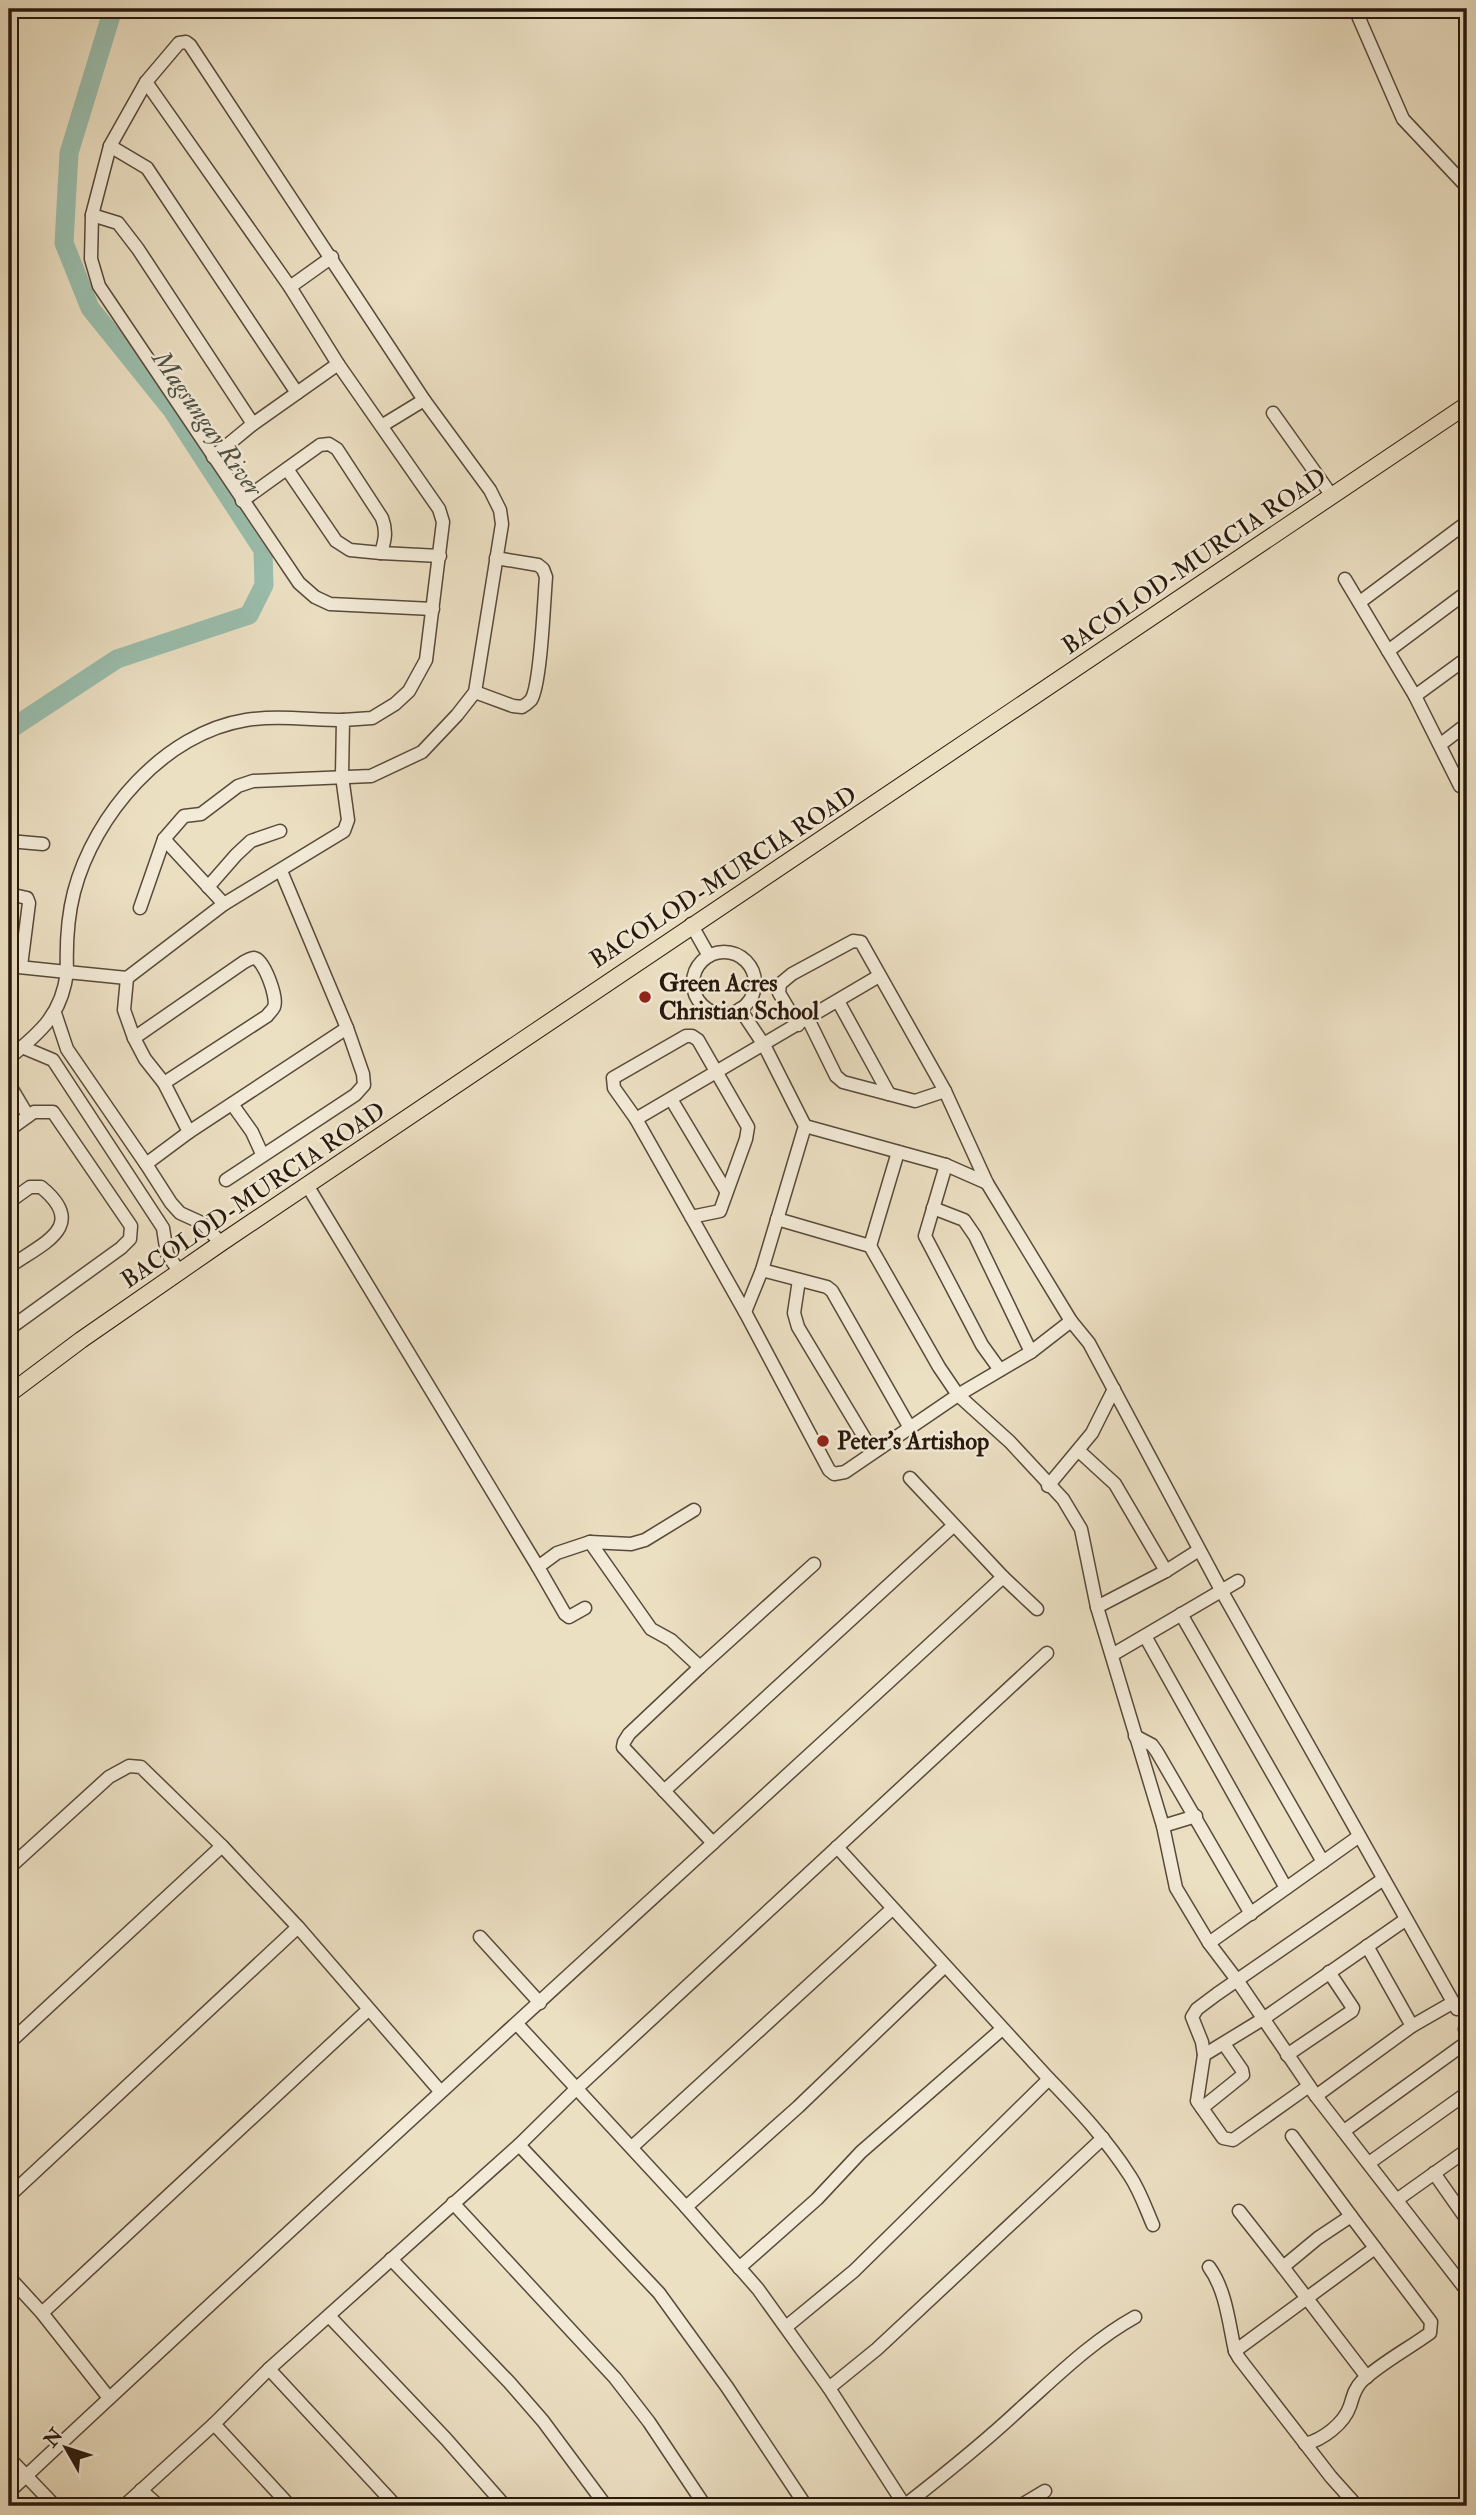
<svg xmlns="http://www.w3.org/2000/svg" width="1476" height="2515" font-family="'IM FELL Double Pica',serif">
<rect width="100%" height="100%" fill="#ece0c3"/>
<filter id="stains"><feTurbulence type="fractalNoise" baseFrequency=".00286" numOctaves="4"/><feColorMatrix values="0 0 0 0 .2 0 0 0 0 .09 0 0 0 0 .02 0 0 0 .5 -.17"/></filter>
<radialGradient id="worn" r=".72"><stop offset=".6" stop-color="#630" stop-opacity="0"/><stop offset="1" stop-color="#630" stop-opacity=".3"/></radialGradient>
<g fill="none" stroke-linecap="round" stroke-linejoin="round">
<path stroke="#9abead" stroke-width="19" d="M 9,730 L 117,659 L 249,615 L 264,585 L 263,550 L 172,410 L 90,308 L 64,243 L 69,153 L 113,9"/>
<defs>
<g id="minor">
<path d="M 1355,9 L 1403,119 L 1467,187"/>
<path d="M 110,146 L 147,168 L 297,393"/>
<path d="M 92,215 L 118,223 L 138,249 L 253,424"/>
<path d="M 290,287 L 332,257"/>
<path d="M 1273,413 L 1332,496"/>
<path d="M 383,425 L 424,400"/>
<path d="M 213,457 L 253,424 L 338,364"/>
<path d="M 287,469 L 336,541 L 350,550 L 381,553"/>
<path d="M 242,501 L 320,445 L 329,444 L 337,449 L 382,518 C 387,531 385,540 381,553 L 440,556"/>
<path d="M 1345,579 L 1415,696 L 1460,786 L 1467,788"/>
<path d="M 1360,602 L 1467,522"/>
<path d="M 1388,651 L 1467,592"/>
<path d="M 475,692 L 513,706 L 522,707 C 524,706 530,701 531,700 C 541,685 544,599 546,577 L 543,569 L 538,565 L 496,558"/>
<path d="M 1415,696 L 1467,658"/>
<path d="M 1441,744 L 1467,724"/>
<path d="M 164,839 L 224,904"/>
<path d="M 9,841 L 43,844"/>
<path d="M 208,887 L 236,855 L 251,841 L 280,831"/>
<path d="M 9,894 L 27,898 L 29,903 L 21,966"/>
<path d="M 140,908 L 164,839 L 184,816 L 201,814 L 238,786 L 253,781 L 371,776 L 422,752 L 457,715 L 475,692 L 502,524 L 500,510 L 490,490 L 424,400 L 190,45 L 186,42 L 179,43 L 146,82 L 110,146 L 92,215 L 91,259 L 99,286 L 299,583 L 315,597 L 330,604 L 433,609"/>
<path d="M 691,924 L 709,956"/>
<circle cx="724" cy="983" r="31"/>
<path d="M 9,966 L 67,972 C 66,944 67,919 74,892 C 94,815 164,733 246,720 C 277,715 312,720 343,720"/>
<path d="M 127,978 L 124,1010 L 134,1038 L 145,1059 L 164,1083 L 189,1132 L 347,1028"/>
<path d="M 838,1001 L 889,1094"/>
<path d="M 740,1009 L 764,1045 L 805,1126 L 762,1270 L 745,1312"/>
<path d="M 55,1013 L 67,1049 L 146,1164 L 171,1203 L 180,1213 L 202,1223 L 221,1243"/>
<path d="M 808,1019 L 836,1076 L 843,1082 L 915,1101 L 945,1091"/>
<path d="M 798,1025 L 779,993 L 780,984 L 792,974 L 853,941 L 861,942 L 945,1091 L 987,1183 L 1071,1321 L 1089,1343 L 1221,1590 L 1457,2009"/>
<path d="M 134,1038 L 244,962 C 246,961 251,958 254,958 C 264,959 278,998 274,1007 C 272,1011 269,1013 267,1016 L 164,1083"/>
<path d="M 22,1047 L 53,1060 L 163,1228 L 167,1254 L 179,1271"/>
<path d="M 9,1058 C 41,1032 62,1014 67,972 L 127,978 L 224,904 L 344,831 L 348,820 L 342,776 L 343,720 L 372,718 L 395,704 L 409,691 L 426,660 L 443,522 L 439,509 L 338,364 L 290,287 L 146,82"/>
<path d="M 9,1084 L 28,1116"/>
<path d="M 671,1099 L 726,1191"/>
<path d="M 232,1104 L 252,1132 L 262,1154"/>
<path d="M 636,1119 L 879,976"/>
<path d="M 805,1126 L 946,1165 L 987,1183"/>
<path d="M 9,1130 L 34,1112 L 53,1112 L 131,1226 L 130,1239 L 121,1248 L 9,1329"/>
<path d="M 146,1164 L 189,1132"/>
<path d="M 946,1165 L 925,1236 L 982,1345 L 1000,1370"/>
<path d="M 226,1180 L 355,1095 L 364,1085 L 363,1074 L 347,1028 L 281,871"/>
<path d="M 307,1185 L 538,1567"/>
<path d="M 9,1202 L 30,1187 L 41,1187 C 90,1227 41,1244 9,1267"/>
<path d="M 933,1208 L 964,1220 L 975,1236 L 1031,1352"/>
<path d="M 691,1217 L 720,1211 L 746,1139 L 748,1127 L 698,1040 L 692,1036 L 686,1036 L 613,1078 L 614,1088 L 636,1119 L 745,1312 L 829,1470 L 834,1474 L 845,1472 L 958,1395 L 1031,1352 L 1071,1321"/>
<path d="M 777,1219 L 870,1246 L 939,1367 L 958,1395 L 1010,1442 L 1063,1499 L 1081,1529 L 1097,1607 L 1163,1826 L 1176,1888 L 1209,1943 L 1237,1980 L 1316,2096 L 1467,2291"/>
<path d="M 870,1246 L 898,1152"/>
<path d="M 762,1270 L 827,1287 L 832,1291 L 910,1428"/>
<path d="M 799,1280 L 794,1313 L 798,1327 L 873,1452"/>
<path d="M 1079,1451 L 1115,1484 L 1166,1571"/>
<path d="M 1048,1486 L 1092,1433 L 1114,1389"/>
<path d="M 590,1542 L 651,1629 L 671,1640 L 700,1667 L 629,1734 L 624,1742 L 623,1747 L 713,1843"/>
<path d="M 1003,1577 L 1037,1609"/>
<path d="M 1097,1607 L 1166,1571 L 1199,1550"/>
<path d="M 585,1608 L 569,1617 L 565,1614 L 538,1567 L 557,1553 L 590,1542 L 631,1544 L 645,1540 L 694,1510"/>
<path d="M 1181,1614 L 1323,1862"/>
<path d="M 1145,1636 L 1286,1888"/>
<path d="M 1112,1655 L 1238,1581"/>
<path d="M 700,1667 L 814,1564"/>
<path d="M 1135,1736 L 1152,1745 L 1157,1752 L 1251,1914"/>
<path d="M 664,1791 L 953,1526"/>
<path d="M 1163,1826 L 1196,1816"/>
<path d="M 837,1847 L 1049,2079"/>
<path d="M 9,1868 L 109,1777 L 129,1766 L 141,1767 L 222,1846 L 298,1927 L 440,2091"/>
<path d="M 480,1937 L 540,2003"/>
<path d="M 1209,1943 L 1358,1837"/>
<path d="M 1367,1946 L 1412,2026"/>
<path d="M 517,2024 L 686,2207 L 758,2289 L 829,2388"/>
<path d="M 1465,2029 L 1467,2033"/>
<path d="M 9,2043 L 222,1846"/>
<path d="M 1204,2055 L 1263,2019 L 1405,1920"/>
<path d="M 1287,2055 L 1352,2011 L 1353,2008 L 1329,1972"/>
<path d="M 1309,2086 L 1233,2140 L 1223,2138 L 1197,2101 L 1204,2055 L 1202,2042 L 1192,2017 L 1197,2009 L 1217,1994 L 1382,1880"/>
<path d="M 1316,2096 L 1412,2026 L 1452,2003"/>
<path d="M 1202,2108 L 1243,2075 L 1242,2070 L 1224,2044"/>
<path d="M 1344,2131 L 1467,2042"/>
<path d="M 1292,2136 L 1351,2216"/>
<path d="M 519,2145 L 659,2293 L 727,2387 L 806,2506"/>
<path d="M 632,2147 L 892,1909"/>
<path d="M 1369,2163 L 1467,2093"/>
<path d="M 1434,2173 L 1467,2220"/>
<path d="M 9,2196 L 298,1927"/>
<path d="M 1398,2199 L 1467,2150"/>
<path d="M 453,2203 L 615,2378 L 649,2422 L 705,2506"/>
<path d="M 686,2207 L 798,2107 L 945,1966"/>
<path d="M 1239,2211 L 1283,2267 L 1318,2238 L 1351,2216 L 1431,2322 L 1430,2333 C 1408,2349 1381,2363 1362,2381 C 1354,2389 1353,2397 1350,2406 C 1344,2424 1322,2440 1305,2444"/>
<path d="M 391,2259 L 509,2382 L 543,2421 L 606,2506"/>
<path d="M 1209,2267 C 1226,2290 1229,2324 1235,2351 L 1239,2358 L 1331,2477 L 1357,2506"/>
<path d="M 1283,2267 L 1367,2377"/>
<path d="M 739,2268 L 817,2199 L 861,2152 L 1002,2029"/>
<path d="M 9,2277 L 42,2313 L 109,2398"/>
<path d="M 42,2313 L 368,2010"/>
<path d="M 329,2316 L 446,2439 L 505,2506"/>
<path d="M 786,2327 L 854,2271 L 1049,2079 C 1078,2109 1107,2140 1130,2176 C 1140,2191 1146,2209 1153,2225"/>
<path d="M 1235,2351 L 1375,2248"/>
<path d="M 269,2369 L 396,2506"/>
<path d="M 214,2424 L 290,2506"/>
<path d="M 9,2458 L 55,2506"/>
<path d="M 141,2490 L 159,2506"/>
<path d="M 9,2492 C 337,2184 672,1882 1003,1577 L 910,1478"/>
<path d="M 124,2506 L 214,2424 L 269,2369 L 519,2145 L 577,2088 L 1047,1653"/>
<path d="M 904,2506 C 945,2474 984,2443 1021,2408 C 1057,2376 1092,2341 1135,2317"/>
<path d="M 905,2506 L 829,2388 L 877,2349 L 1103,2138"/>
<path d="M 1020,2506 L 1045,2491"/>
</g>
<path id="major" d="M 9,1394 L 81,1340 L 221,1243 L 1467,405"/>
</defs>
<use href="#minor" stroke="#584a3a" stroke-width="15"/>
<use href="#major" stroke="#27180c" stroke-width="18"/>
<use href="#minor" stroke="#f3ebd8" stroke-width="12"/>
<use href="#major" stroke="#ece0c3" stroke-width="16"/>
</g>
<g fill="#8f2418" stroke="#f3ebd8" stroke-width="2.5">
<circle cx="645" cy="997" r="7"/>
<circle cx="823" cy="1441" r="7"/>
</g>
<g text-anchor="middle" stroke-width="5" stroke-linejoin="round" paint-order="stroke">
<g font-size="24" fill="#27180c" stroke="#f3ebd8">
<text transform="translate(1194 561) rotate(-34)" y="8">BACOLOD-MURCIA ROAD</text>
<text transform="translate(723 877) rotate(-33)" y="8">BACOLOD-MURCIA ROAD</text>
<text transform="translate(253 1195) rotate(-34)" y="8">BACOLOD-MURCIA ROAD</text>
</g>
<g font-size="24" font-weight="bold" fill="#27180c" stroke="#f3ebd8" text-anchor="start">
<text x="659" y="991">Green Acres<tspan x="659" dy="28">Christian School</tspan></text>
<text x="837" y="1449">Peter's Artishop</text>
</g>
<g font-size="26" font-style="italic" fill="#4f5244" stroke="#f3ebd8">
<text transform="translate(208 423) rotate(55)" y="9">Magsungay River</text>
</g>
</g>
<rect width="1476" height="2515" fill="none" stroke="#ece0c3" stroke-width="35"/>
<rect x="10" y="10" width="1455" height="2494" fill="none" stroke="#27180c" stroke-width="3.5"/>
<rect x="18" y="18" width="1441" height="2480" fill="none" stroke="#27180c" stroke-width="2"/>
<g transform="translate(66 2448) rotate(309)" stroke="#f3ebd8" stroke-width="5" paint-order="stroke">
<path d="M0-5L12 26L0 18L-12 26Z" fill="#27180c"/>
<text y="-10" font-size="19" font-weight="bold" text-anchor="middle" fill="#27180c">N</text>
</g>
<rect width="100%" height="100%" filter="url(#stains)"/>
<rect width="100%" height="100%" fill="url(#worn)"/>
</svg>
